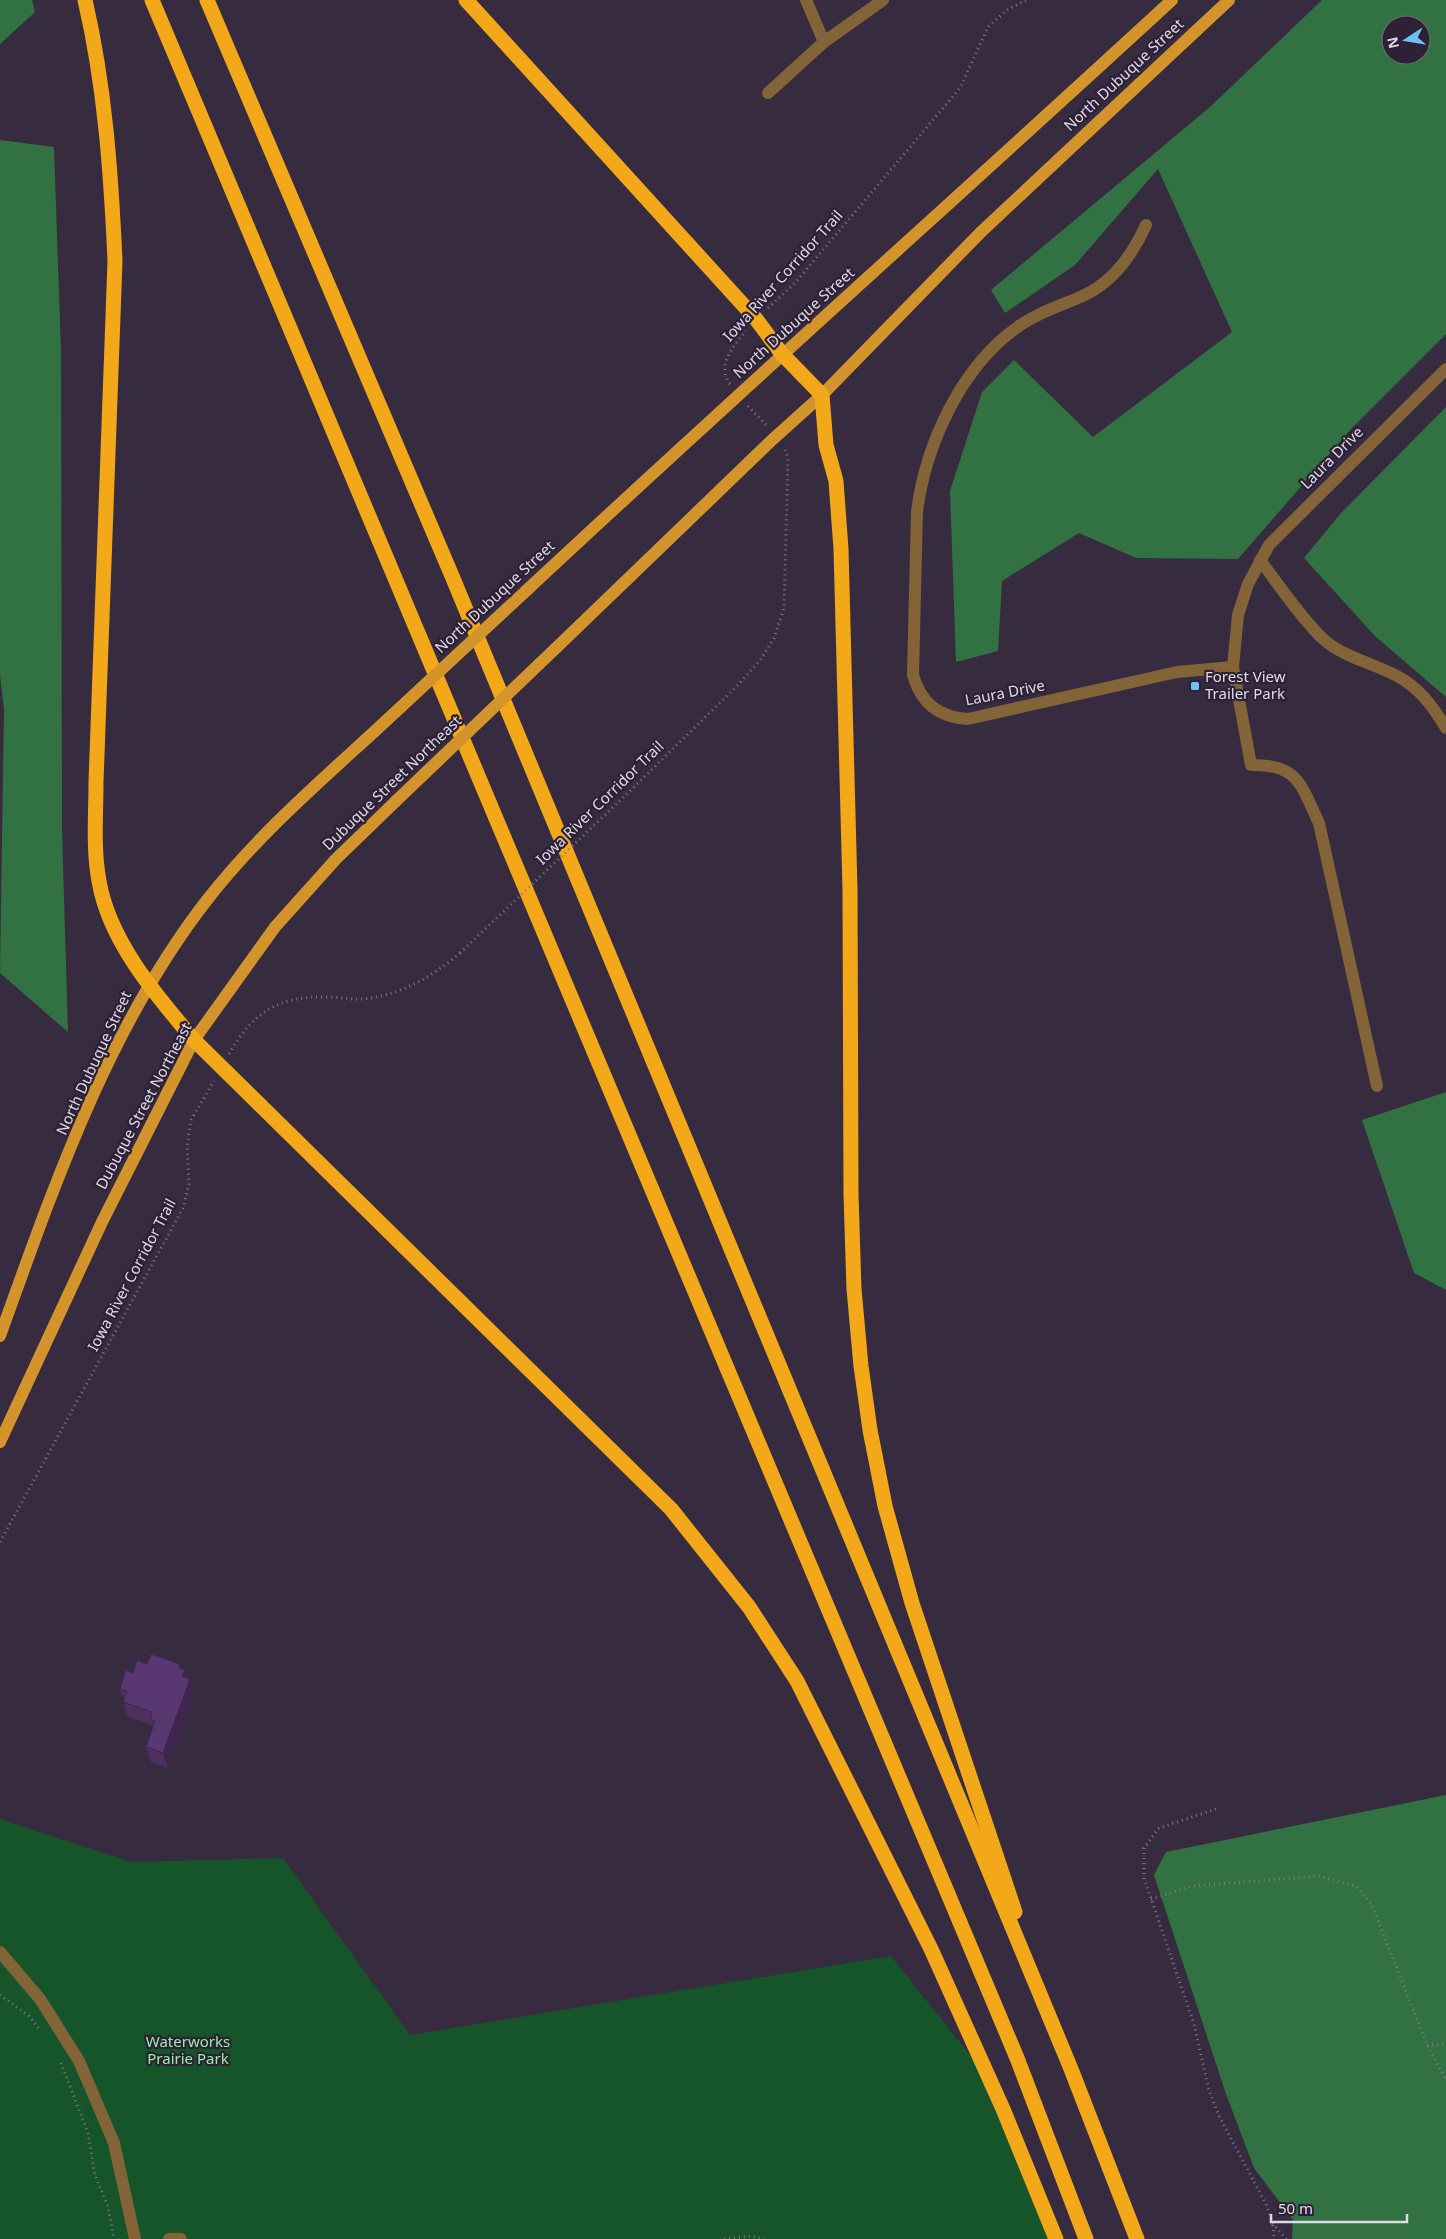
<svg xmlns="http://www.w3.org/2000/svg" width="1446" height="2239" font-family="'Noto Sans',sans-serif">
<rect width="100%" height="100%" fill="#372b40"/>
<path fill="#165529" d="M 0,1819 L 131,1862 L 283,1858 L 410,2035 L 891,1956 L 989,2079 L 1053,2239 L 0,2239 Z"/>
<g fill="#327242" fill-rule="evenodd">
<path d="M 0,0 L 32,0 L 35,12 L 0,44 Z"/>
<path d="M 1322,0 L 1446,0 L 1446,334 L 1351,429 L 1238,559 L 1136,558 L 1079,533 L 1002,581 L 998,651 L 956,662 L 950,491 L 982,392 L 1014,360 L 1093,437 L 1232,332 L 1158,169 L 1075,265 L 1005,313 L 991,290 L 1210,107 ZM 1391,25 L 1421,25 L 1421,55 L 1391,55 Z"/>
<path d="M 0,140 L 54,147 L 61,352 L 62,829 L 68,1032 L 0,973 L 4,710 L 0,675 Z"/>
<path d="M 1446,407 L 1446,697 L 1375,636 L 1304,558 L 1341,513 Z"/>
<path d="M 1446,1092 L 1446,1290 L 1414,1273 L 1362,1120 Z"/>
<path d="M 1446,1795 L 1446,2239 L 1292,2239 L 1293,2220 L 1254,2168 L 1226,2094 L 1154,1875 L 1166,1852 Z"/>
</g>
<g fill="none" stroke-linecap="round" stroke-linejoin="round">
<g stroke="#807687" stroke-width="3" stroke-dasharray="1 4" stroke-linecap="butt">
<path d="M 768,308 L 795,283 L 960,88 L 988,27 L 1007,10 L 1026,0"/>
<path d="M 730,384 C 716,365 734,345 746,331"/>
<path d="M 748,406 L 766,425"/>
<path d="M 630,791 L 740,683 L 761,659 L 774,638 L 784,608 L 788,458 L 784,447"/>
<path d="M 229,1054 C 253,1012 278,996 327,997 C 339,997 350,1000 362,999 C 399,996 432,977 460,953"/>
<path d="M 0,1542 L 183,1208 L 189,1184 L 187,1146 L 191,1120 L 214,1081"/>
<path d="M 1216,1809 L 1159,1828 L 1144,1848 L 1144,1878 L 1194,2024 L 1209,2090 L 1220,2118 L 1266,2204 L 1273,2224 L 1286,2239"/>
<path d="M 1151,1899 L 1193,1886 L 1319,1876 L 1357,1887 L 1372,1905 L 1427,2045 L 1446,2080"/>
<path d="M 0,1995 L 29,2016 L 39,2029"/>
<path d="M 1427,2045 L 1446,2044"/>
<path d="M 61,2063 L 88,2133 L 95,2175 L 108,2207 L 114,2239"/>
<path d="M 1273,2225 L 1274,2239"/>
<path d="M 724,2239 L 751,2236 L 764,2239"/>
</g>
<g stroke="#826438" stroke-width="12">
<path d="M 806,0 L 824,42"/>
<path d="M 768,93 L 824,42 L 883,0"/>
<path d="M 1146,225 C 1132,256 1111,285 1078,298 C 1057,307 1037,313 1019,326 C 961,366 926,444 917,511 L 913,675 C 921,703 938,717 968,719 L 1177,672 L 1233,667"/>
<path d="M 1260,560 C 1278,584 1301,618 1322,638 C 1342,657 1373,663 1397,676 C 1420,688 1433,707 1446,728"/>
<path d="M 1377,1086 L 1319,823 C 1301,786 1299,764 1251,765 L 1233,667 L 1238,615 L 1248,584 L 1269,545 L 1446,369"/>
<path d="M 0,1952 L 40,1999 L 79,2061 L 114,2143 L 135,2239"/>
<path d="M 169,2239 L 181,2239"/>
</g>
<g stroke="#d3952b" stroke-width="12">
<path d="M 527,590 C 740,391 958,197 1172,0"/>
<path d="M 556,648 L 772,440 L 822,395 L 981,232 L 1229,0"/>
<path d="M 0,1336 C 54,1186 108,1027 207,900 C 256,837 316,785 375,731"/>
<path d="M 0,1442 L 102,1222 L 194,1040 L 275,927 L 336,859 L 396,801"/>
</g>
<g stroke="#f2a818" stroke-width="15">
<path d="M 85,0 C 105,86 111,173 115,261 L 96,782 C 96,815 93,849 99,881 C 109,941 156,995 194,1040 L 671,1509 L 749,1607 L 797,1681 L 931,1949 L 1003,2109 L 1056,2239"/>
<path d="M 152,0 L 1017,2058 L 1086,2239"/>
<path d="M 207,0 L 452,576 L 1071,2069 L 1137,2239"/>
<path d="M 466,0 L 756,319 L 782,354 L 822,395 L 826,445 L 836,481 L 841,549 L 850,890 L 851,1194 L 854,1289 L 861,1366 L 870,1430 L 885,1506 L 912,1603 L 1015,1912"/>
</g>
<path stroke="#807687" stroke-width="3" stroke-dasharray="1 4" stroke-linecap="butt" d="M 460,953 L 630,791"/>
<g stroke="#d3952b" stroke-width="12">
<path d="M 375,731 L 527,590"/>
<path d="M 396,801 L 556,648"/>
</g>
</g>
<path fill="#4d2f60" d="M 181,1669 L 187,1678 L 190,1679 L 195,1694 L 168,1768 L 151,1762 L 146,1747 L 153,1728 L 152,1725 L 128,1717 L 123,1702 L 124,1700 L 120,1689 L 133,1673 Z"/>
<path fill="#3e264e" d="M 180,1664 L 183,1674 L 185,1670 L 189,1682 L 190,1679 L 195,1694 L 168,1768 L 163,1753 Z"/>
<path fill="#593770" stroke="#3e264e" d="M 151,1654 L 180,1664 L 179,1668 L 185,1670 L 182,1676 L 190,1679 L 163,1753 L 146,1747 L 155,1721 L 150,1719 L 152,1712 L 123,1702 L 127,1691 L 120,1689 L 126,1670 L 133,1673 L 137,1660 L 147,1664 Z"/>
<rect fill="#6bc3f2" stroke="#2d2135" stroke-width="2" x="1190" y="681" width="10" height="10" rx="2.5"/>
<g text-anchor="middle" stroke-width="4.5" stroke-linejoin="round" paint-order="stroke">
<g font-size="15" fill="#e0d9e6" stroke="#2d2135">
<text transform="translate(1124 75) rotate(-43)" y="5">North Dubuque Street</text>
<text transform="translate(783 276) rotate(-48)" y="5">Iowa River Corridor Trail</text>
<text transform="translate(794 323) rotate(-42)" y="5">North Dubuque Street</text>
<text transform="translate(1332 458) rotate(-45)" y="5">Laura Drive</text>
<text transform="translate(495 597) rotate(-43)" y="5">North Dubuque Street</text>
<text transform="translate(1005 693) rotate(-11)" y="5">Laura Drive</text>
<text transform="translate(392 783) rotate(-44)" y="5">Dubuque Street Northeast</text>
<text transform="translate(600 803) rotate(-44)" y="5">Iowa River Corridor Trail</text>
<text transform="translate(94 1063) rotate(-65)" y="5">North Dubuque Street</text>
<text transform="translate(144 1106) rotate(-62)" y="5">Dubuque Street Northeast</text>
<text transform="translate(132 1275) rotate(-62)" y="5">Iowa River Corridor Trail</text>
</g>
<g font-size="15" fill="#e0d9e6" stroke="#2d2135" text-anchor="start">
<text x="1205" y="682">Forest View<tspan x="1205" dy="17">Trailer Park</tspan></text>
</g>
<g font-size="15" fill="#95eea7" stroke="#2d2135">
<text x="188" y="2047">Waterworks<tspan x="188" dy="17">Prairie Park</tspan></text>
</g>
</g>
<g transform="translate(1406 40) rotate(258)"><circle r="24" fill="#2d2135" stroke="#756b7c"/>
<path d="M0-4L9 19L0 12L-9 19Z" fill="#6bc3f2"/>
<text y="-8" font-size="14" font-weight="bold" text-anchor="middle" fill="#e0d9e6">N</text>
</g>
<path d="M1271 2214v8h136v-8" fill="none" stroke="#e0d9e6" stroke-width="2.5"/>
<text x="1278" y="2214" font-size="15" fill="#e0d9e6" stroke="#2d2135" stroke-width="4" paint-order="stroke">50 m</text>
</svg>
